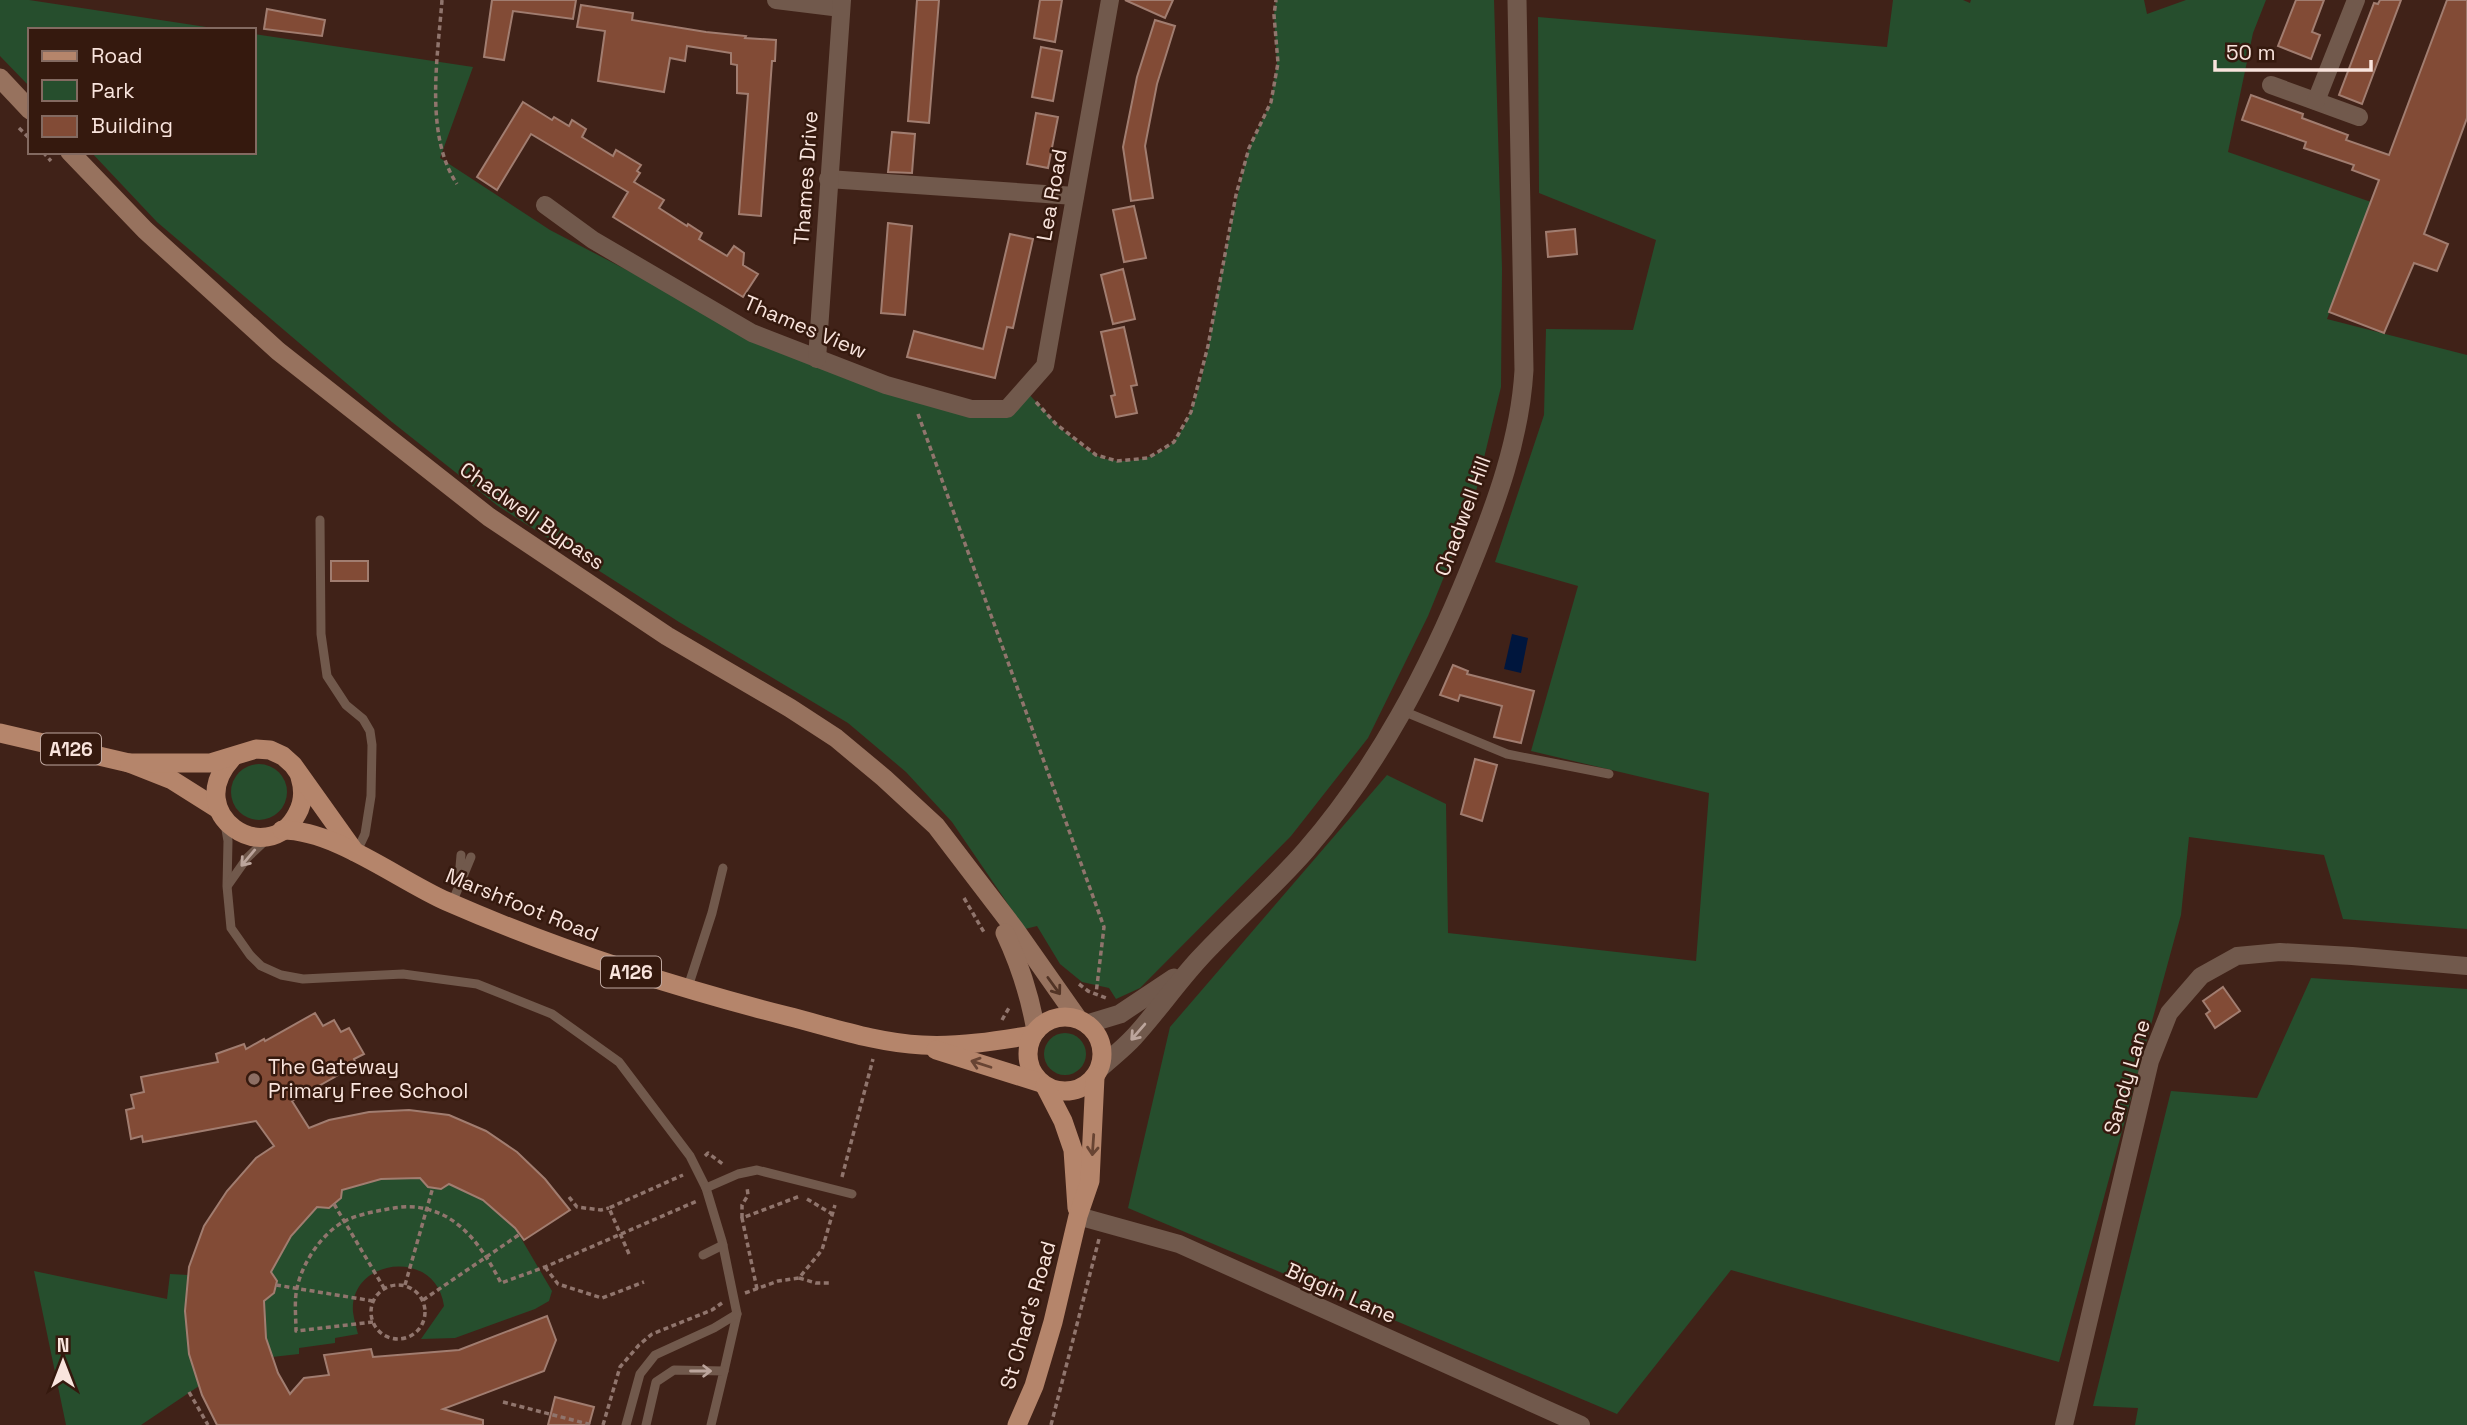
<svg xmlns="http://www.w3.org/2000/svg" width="2467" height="1425" font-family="'Space Grotesk',sans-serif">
<rect width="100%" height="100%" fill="#402218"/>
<g fill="#264e2d">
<path d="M 0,0 L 29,0 L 226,30 L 30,30 L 30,87 L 0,56 Z"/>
<path d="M 1276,0 L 1494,0 L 1502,268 L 1501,387 L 1472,508 L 1428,616 L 1368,738 L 1291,836 L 1140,988 L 1116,999 L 1109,988 L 1082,982 L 1060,964 L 1037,926 L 1025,929 L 952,822 L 906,772 L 848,723 L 679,622 L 498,506 L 392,422 L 157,222 L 91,152 L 254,152 L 254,34 L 473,67 L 440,158 L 550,230 L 669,292 L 886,385 L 1007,409 L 1025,390 C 1046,412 1068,440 1096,455 C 1118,467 1158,461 1175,440 C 1202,407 1211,329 1219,287 C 1226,249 1234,210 1243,172 L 1249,148 L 1271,102 L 1277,63 L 1274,15 Z"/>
<path d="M 1893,0 L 1963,0 L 1970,3 L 1971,0 L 2144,0 L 2147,14 L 2186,0 L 2266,0 L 2253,33 L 2228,152 L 2371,202 L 2327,319 L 2467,355 L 2467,929 L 2343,919 L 2324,855 L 2189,837 L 2181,915 L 2059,1362 L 1731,1270 L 1617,1414 L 1128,1208 L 1170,1027 L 1387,775 L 1446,804 L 1448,933 L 1696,961 L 1709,793 L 1531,751 L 1578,586 L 1495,562 L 1544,415 L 1546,329 L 1633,330 L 1656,240 L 1539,193 L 1538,17 L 1887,47 Z"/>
<circle cx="259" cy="792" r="28"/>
<path d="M 2311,978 L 2467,989 L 2467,1425 L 2135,1425 L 2138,1408 L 2093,1406 L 2171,1091 L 2257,1098 Z"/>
<circle cx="1065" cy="1054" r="21"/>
<path d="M 420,1178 L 441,1189 L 449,1184 L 483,1200 L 515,1228 L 552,1291 L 549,1301 L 535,1309 L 455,1338 L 421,1339 L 444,1306 C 436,1247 349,1258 353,1312 C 354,1319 356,1327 358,1334 L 335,1338 L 335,1343 L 299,1348 L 299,1354 L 272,1357 L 266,1338 L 264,1301 L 274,1293 L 277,1281 L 271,1272 L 291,1236 L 317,1207 L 329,1208 L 341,1198 L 342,1190 L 381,1179 Z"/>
<path d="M 34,1271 L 167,1299 L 170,1274 L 188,1275 C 184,1318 186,1344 199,1386 L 141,1425 L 66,1425 Z"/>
</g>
<path fill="#00163d" d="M 1512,634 L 1528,638 L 1521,673 L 1504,669 Z"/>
<g fill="#824b36" stroke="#a17d70" stroke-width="2">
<path d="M 492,0 L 576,0 L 573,19 L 513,11 L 504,60 L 484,57 Z"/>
<path d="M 917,0 L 939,0 L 929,123 L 908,121 Z"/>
<path d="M 1040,0 L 1062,0 L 1055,42 L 1034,38 Z"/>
<path d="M 1125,0 L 1173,0 L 1165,18 Z"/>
<path d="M 2296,0 L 2324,0 L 2312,32 L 2320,35 L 2311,59 L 2278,46 Z"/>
<path d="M 2380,0 L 2401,0 L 2362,104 L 2339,95 L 2374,3 L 2378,4 Z"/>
<path d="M 2447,0 L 2467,0 L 2467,118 L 2424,234 L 2448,244 L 2437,271 L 2414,263 L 2384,333 L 2329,312 L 2379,180 L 2352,170 L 2354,165 L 2304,148 L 2306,142 L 2242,120 L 2251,95 L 2303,114 L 2302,118 L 2348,135 L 2346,140 L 2389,155 Z"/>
<path d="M 581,5 L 633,13 L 632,20 L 706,32 L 746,36 L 745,38 L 776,40 L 775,61 L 772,61 L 761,216 L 739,214 L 748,94 L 737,93 L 737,65 L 731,64 L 731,53 L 687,46 L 685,61 L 670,58 L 664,92 L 598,81 L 605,31 L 577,27 Z"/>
<path d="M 267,9 L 325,20 L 322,36 L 264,29 Z"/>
<path d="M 1155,20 L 1175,26 L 1157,84 L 1145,146 L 1153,198 L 1131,201 L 1123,147 L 1137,77 Z"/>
<path d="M 1041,47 L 1062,51 L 1053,101 L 1032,97 Z"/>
<path d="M 523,102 L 552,120 L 554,117 L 569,126 L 572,120 L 586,129 L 582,137 L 613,156 L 616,150 L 641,165 L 637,171 L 640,173 L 634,182 L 664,200 L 659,208 L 687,226 L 688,224 L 702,233 L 699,239 L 727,256 L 734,246 L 744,253 L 743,265 L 758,274 L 743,297 L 613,217 L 628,192 L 531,134 L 497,190 L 477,177 Z"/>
<path d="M 1036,113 L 1058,117 L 1048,168 L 1027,164 Z"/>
<path d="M 892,132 L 915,134 L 912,173 L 888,172 Z"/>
<path d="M 1134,206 L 1146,258 L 1124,262 L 1113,210 Z"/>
<path d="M 888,223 L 912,226 L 905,315 L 881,313 Z"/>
<path d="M 1575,229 L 1577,254 L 1548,257 L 1546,232 Z"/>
<path d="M 1010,234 L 1033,239 L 1013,328 L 1007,327 L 995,378 L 907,357 L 914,331 L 983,349 Z"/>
<path d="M 1123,269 L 1135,319 L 1113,324 L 1101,275 Z"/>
<path d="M 1124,327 L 1137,385 L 1131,386 L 1137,413 L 1116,417 L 1111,396 L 1115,395 L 1101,332 Z"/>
<rect x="331" y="561" width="37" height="20"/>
<path d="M 1453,665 L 1468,671 L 1467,674 L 1534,691 L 1521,743 L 1494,737 L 1502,706 L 1460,695 L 1458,701 L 1440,695 Z"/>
<path d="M 1475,759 L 1497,765 L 1482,821 L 1461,814 Z"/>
<path d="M 2223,987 L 2240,1011 L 2215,1028 L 2206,1014 L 2210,1011 L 2203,1001 Z"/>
<path d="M 315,1013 L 323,1026 L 334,1020 L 341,1032 L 349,1028 L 364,1054 L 354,1059 L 356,1065 L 292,1101 L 309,1128 L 329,1120 L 369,1112 L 409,1110 L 449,1115 L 486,1131 L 517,1152 L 545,1179 L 570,1210 L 524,1240 L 515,1228 L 483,1200 L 449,1184 L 441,1189 L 428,1187 L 420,1178 L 381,1179 L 342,1190 L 341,1198 L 329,1208 L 317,1207 L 291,1236 L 271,1272 L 277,1281 L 274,1293 L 264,1301 L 266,1338 L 278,1373 L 290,1394 L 304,1378 L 329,1375 L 324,1355 L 371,1349 L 373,1357 L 459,1350 L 547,1316 L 556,1340 L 544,1371 L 443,1409 L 483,1420 L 483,1425 L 217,1425 L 202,1395 L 189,1354 L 185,1311 L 189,1267 L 204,1226 L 227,1191 L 256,1158 L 274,1146 L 256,1121 L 143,1142 L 142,1136 L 131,1139 L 126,1110 L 134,1108 L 131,1095 L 144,1092 L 141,1077 L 218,1062 L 216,1054 L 244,1044 L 246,1049 L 264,1039 L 265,1041 Z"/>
<path d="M 555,1397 L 594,1407 L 589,1425 L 548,1425 Z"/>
</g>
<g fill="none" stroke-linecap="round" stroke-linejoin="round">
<g stroke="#90756d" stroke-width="3.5" stroke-dasharray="5 3.5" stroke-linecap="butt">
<path d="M 442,0 C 438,56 424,135 457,184"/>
<path d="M 19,128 L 30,139"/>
<path d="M 43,152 L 51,161"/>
<path d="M 1036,402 L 1056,424 L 1096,455 L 1117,461 L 1148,458 L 1174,442 L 1191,412 L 1208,346 L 1236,195 L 1249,148 L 1271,102 L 1278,63 L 1274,15 L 1276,0"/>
<path d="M 918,414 L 1104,927 L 1096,994"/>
<path d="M 964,898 L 985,934"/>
<path d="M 1079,984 L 1088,991 L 1106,998"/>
<path d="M 1002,1020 L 1010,1006"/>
<path d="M 705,1156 L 708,1153 L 724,1165"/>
<path d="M 842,1177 L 873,1059"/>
<path d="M 569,1197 L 577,1207 L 601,1210 L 609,1208"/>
<path d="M 807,1199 L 832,1214"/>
<path d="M 334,1204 L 384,1288"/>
<path d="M 742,1218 L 742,1205 L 748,1195 L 747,1187"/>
<path d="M 629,1254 L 609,1208 L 683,1175"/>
<path d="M 545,1267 L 558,1284 L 602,1298 L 644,1282"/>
<path d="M 799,1278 L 816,1283 L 829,1283"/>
<circle cx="398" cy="1312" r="27"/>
<path d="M 276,1285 L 373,1301"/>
<path d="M 405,1285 L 433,1187"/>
<path d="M 757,1289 L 742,1218 L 800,1196"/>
<path d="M 745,1293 L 778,1281 L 799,1278 L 822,1250 L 835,1205"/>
<path d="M 423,1300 L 520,1234"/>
<path d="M 373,1322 L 296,1331 C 296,1318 294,1301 297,1288 C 302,1263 323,1231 347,1220 C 358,1215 371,1212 383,1210 C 397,1207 412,1205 426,1209 C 463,1217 485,1252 501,1283 L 545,1267 L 697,1201"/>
<path d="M 189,1392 L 208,1425"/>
<path d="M 503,1402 L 592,1425"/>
<path d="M 603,1425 L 620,1367 L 639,1345 L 652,1334 L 712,1310 L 722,1303"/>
<path d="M 1051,1425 L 1099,1239"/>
</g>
<g stroke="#71594c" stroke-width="9">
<path d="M 320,520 L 321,634 L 327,676 L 346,705 L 363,719 L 370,731 L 372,745 L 371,796 L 365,834 L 356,853"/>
<path d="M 1403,711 L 1507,754 L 1609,774"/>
<path d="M 225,824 L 228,841 L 227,886 L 231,928 L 250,955 L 261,966 L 281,975 L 303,979 L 403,974 L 477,984 L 552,1014 L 619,1062 L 690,1156 L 706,1188 L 722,1241 L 737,1314 L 724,1371"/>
<path d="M 459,879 L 461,855"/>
<path d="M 228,885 L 247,858 L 266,840"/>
<path d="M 452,903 L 471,857"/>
<path d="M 687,990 L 712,913 L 723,868"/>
<path d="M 706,1188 L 738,1174 L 757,1170 L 852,1194"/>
<path d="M 703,1255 L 723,1245"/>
<path d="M 626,1425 L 640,1374 L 655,1355 L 714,1328 L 737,1314"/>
<path d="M 646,1425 L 656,1382 L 674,1370 L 724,1371 L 711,1425"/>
</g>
<g stroke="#71594c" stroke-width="18">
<path d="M 776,0 L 841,8"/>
<path d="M 2271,85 L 2359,117"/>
<path d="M 2316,101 L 2356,0"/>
<path d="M 828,179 L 1075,196"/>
<path d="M 545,205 L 593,240 L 752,333 L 886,385 L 971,409 L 1007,409 L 1045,366 L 1110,0"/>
<path d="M 817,359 L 842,0"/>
<path d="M 1078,1216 L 1179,1244 L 1581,1425"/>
<path d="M 2064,1425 L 2150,1061 L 2169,1013 L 2201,976 L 2237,956 L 2280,952 L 2352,956 L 2467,966"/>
</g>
<g stroke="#71594c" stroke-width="19">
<path d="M 1087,1024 L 1120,1014 L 1174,978"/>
<path d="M 1099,1069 C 1111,1058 1124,1048 1134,1037 C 1157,1012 1176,984 1199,959 C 1233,922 1273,888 1306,850 C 1378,767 1429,669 1470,568 C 1496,504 1520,439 1524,370 L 1517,0"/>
</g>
<g stroke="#97725e" stroke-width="19">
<path d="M 0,78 L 30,110"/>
<path d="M 70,152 L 145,230 L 278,351 L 489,517 L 667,636 L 790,708 L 836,738 L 884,778 L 936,826 L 1014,928 L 1078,1019"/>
<path d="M 1005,933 C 1020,965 1030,996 1036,1031"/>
</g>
<g stroke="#b5856b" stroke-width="19">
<path d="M 0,733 L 129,763 L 172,780 L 218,809"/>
<path d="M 232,758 C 180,815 268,870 297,814 C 304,802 304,790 300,777"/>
<path d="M 129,763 L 210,763 L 256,749 L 270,750 L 283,756 L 293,765 L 355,852"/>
<path d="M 282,830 C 335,830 397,879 446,901 C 558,950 669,986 787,1016 C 831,1027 876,1043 922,1045 C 959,1047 996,1041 1032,1035"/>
<circle cx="1065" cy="1054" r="37"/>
<path d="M 936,1050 L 1041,1083"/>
<path d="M 1045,1086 L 1063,1121 L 1073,1150 L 1077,1208"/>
<path d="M 1017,1425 L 1034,1386 L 1053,1322 L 1078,1216 L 1090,1181 L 1095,1077"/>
</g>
</g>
<defs><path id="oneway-shaft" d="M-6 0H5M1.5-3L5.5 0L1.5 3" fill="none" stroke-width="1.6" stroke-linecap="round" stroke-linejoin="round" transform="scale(1.75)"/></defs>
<g stroke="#bca59c">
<use href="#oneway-shaft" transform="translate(248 858) rotate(130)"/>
<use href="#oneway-shaft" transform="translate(1138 1032) rotate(131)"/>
<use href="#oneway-shaft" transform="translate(701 1371)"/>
</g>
<use stroke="#523426" href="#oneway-shaft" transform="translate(1054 986) rotate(54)"/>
<g stroke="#684433">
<use href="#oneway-shaft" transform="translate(981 1064) rotate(-162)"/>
<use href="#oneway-shaft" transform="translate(1093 1145) rotate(94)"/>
</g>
<circle fill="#8d6e63" stroke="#35190e" stroke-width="2.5" cx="254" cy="1079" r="7"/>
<g text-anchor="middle" stroke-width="5" stroke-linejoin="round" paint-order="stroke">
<g fill="#35190e" stroke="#bea79f" stroke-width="2">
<rect x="41" y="733.5" width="60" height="31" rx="5"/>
<rect x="601" y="956.5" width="60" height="31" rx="5"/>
</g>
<g font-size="19" font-weight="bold" fill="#f9e4dd">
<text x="71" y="756">A126</text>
<text x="631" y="979">A126</text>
</g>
<g font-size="21" fill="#f9e4dd" stroke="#35190e">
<text transform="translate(806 178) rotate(-86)" y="7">Thames Drive</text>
<text transform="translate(1052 195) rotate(-80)" y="7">Lea Road</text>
<text transform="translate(805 327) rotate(23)" y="7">Thames View</text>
<text transform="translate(532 516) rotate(35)" y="7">Chadwell Bypass</text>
<text transform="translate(1463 516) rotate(-70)" y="7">Chadwell Hill</text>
<text transform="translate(522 905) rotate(22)" y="7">Marshfoot Road</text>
<text transform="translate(2127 1077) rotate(-74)" y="7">Sandy Lane</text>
<text transform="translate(1341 1293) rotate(24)" y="7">Biggin Lane</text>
<text transform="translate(1028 1315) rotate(-74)" y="7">St Chad's Road</text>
</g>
<g font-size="21" fill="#f9e4dd" stroke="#35190e" text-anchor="start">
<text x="268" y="1074">The Gateway<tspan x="268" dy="24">Primary Free School</tspan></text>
</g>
</g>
<rect x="28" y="28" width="228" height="126" fill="#35190e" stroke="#836a61" stroke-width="2"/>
<rect x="42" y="51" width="35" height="10" fill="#b5856b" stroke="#836a61" stroke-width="2"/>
<text x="91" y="63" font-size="21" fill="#f9e4dd">Road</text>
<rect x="42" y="80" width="35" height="21" fill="#264e2d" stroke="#836a61" stroke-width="2"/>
<text x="91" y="98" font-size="21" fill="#f9e4dd">Park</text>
<rect x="42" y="116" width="35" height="21" fill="#824b36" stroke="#836a61" stroke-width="2"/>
<text x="91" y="133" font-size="21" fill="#f9e4dd">Building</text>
<g transform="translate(63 1362)" stroke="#35190e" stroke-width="5" paint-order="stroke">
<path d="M0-5L12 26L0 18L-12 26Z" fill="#f9e4dd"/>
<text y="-10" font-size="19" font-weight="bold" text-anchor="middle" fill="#f9e4dd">N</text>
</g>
<path d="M2215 60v10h156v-10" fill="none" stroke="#f9e4dd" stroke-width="3.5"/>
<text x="2226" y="60" font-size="21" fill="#f9e4dd" stroke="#35190e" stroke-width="5" paint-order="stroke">50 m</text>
</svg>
